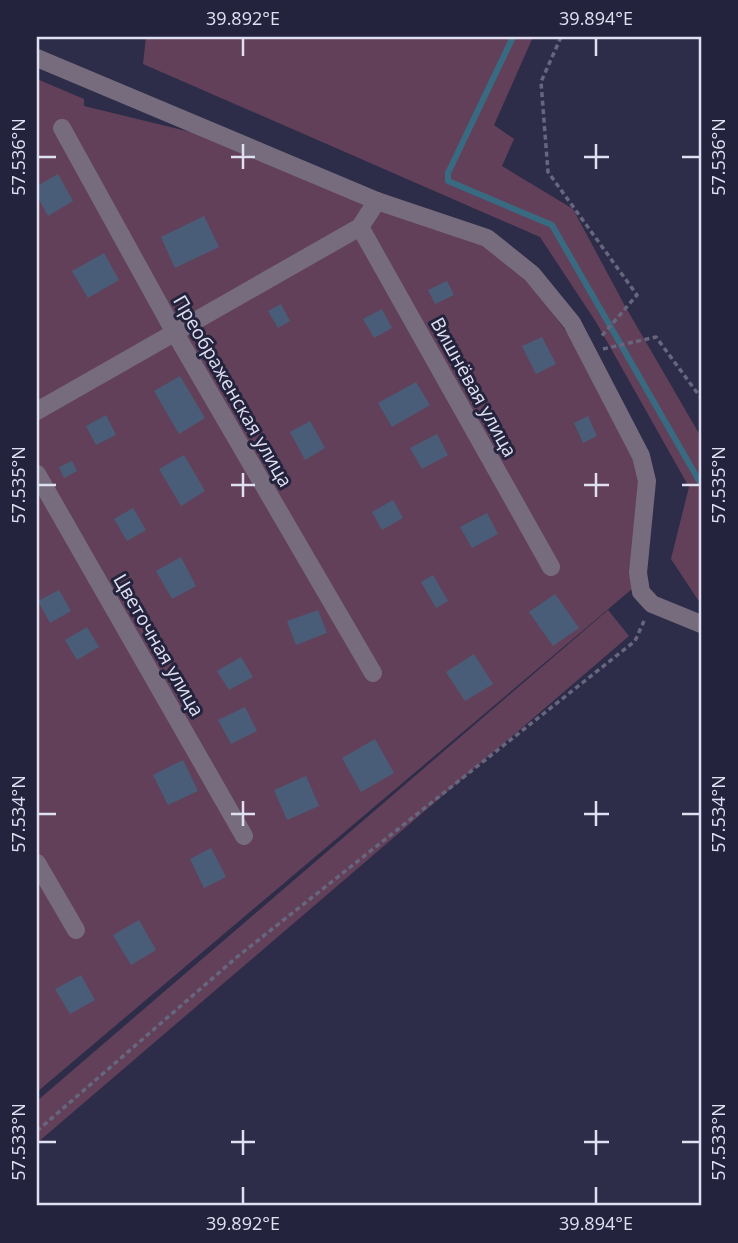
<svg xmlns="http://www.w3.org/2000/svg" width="738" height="1243" font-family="'Open Sans',sans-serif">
<rect width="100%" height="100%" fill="#2d2d49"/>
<g fill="#634059">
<path d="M 146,37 L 533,37 L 494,125 L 514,139 L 502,166 L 573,209 L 625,306 L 701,437 L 701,601 L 698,600 L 671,559 L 689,487 L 596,322 L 540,237 L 143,64 Z"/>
<path d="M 37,79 L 84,99 L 84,106 L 203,135 L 483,241 L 526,278 L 599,375 L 642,477 L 632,589 L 37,1092 Z"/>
<path d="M 608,610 L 629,636 L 37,1143 L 37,1101 Z"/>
</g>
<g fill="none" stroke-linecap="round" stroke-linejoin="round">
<path stroke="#386b82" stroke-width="6" d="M 513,37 L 448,173 L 448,181 L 552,225 L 701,484"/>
</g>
<g fill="#495d78">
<path d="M 58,174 L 73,201 L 48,216 L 37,196 L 37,186 Z"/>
<path d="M 204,216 L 219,247 L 175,268 L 161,237 Z"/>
<path d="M 104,253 L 119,280 L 88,298 L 72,271 Z"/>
<path d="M 447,281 L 454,295 L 435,304 L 428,290 Z"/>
<path d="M 281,304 L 290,321 L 278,328 L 268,311 Z"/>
<path d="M 382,309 L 392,328 L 374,338 L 363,319 Z"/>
<path d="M 542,337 L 556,364 L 536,374 L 522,346 Z"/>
<path d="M 180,376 L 205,418 L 179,434 L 154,391 Z"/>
<path d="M 416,382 L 430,405 L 392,427 L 378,403 Z"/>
<path d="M 106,415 L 116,435 L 96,445 L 86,426 Z"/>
<path d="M 588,416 L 597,436 L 583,443 L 574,423 Z"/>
<path d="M 310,421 L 325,448 L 305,460 L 290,432 Z"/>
<path d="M 437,434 L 448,455 L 422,469 L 410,448 Z"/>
<path d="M 184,455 L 205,491 L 181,506 L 159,469 Z"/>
<path d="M 72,461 L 77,471 L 64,478 L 59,467 Z"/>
<path d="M 393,500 L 403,518 L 382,530 L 372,512 Z"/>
<path d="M 133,508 L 146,530 L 127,541 L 114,519 Z"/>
<path d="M 487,513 L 498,534 L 472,548 L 460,527 Z"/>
<path d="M 181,557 L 196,586 L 172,599 L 156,571 Z"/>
<path d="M 433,575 L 448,601 L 436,608 L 421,582 Z"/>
<path d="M 59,590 L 71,611 L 50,623 L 38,601 Z"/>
<path d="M 555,594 L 579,628 L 553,646 L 529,612 Z"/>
<path d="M 318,610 L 327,633 L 296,645 L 287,621 Z"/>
<path d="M 87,627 L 99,647 L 77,660 L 65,640 Z"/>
<path d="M 474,654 L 493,684 L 465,701 L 446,672 Z"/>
<path d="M 241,657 L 253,677 L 229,690 L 217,671 Z"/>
<path d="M 245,707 L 257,731 L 231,744 L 218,720 Z"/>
<path d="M 375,739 L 394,773 L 361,792 L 342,758 Z"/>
<path d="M 183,760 L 198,791 L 168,805 L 153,775 Z"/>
<path d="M 306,776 L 319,806 L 287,820 L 274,790 Z"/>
<path d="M 211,848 L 226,877 L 204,888 L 190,859 Z"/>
<path d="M 139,920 L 156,950 L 131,965 L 113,935 Z"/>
<path d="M 81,975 L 95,1000 L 70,1014 L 55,989 Z"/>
</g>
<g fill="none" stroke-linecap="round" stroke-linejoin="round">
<g stroke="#66667f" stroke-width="3.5" stroke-dasharray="5 3.5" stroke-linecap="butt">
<path d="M 561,37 L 541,82 L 548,172 L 637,295 L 600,338"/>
<path d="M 603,349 L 656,337 L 701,398"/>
<path d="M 37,1131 L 237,957 L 635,641 L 644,621"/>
</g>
<g stroke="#766c7d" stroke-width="18">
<path d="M 37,58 L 377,201 L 487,238 L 532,274 L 572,323 L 641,456 L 647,481 L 638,573 L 641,592 L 652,604 L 701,624"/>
<path d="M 62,128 L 175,333 L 373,673"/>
<path d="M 360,227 L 551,567"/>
<path d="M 37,411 L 360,227 L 377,201"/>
<path d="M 37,474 L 244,836"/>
<path d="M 37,863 L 76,930"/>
</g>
</g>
<path fill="none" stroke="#dfe0f2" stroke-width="2.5" d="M 243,38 L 243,56M 596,38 L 596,56M 243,144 L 243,169M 596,144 L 596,169M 38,157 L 56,157M 231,157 L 255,157M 584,157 L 609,157M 682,157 L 700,157M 243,473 L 243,497M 596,473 L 596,497M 38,485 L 56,485M 231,485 L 255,485M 584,485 L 609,485M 682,485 L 700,485M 243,801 L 243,826M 596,801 L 596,826M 38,814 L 56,814M 231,814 L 255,814M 584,814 L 609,814M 682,814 L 700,814M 243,1130 L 243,1155M 596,1130 L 596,1155M 38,1142 L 56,1142M 231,1142 L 255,1142M 584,1142 L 609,1142M 682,1142 L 700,1142M 243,1187 L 243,1204M 596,1187 L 596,1204"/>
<g text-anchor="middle" stroke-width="6" stroke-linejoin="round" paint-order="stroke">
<g font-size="19" fill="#dfe0f2" stroke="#24233e">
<text transform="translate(474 387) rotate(61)" y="7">Вишнёвая улица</text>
<text transform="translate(233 391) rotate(60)" y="7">Преображенская улица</text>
<text transform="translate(159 645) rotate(60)" y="7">Цветочная улица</text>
</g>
</g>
<rect width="738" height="1243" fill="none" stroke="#24233e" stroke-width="77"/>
<rect x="38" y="38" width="662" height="1166" fill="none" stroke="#dfe0f2" stroke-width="2.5"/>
<g font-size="18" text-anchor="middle" fill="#dfe0f2">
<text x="243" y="25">39.892°E</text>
<text x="596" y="25">39.894°E</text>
<text transform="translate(19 157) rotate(-90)" y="6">57.536°N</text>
<text transform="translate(719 157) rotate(-90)" y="6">57.536°N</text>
<text transform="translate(19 485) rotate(-90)" y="6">57.535°N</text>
<text transform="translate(719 485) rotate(-90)" y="6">57.535°N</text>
<text transform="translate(19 814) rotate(-90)" y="6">57.534°N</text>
<text transform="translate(719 814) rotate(-90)" y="6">57.534°N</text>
<text transform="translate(19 1142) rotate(-90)" y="6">57.533°N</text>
<text transform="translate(719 1142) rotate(-90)" y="6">57.533°N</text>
<text x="243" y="1230">39.892°E</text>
<text x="596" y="1230">39.894°E</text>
</g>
</svg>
